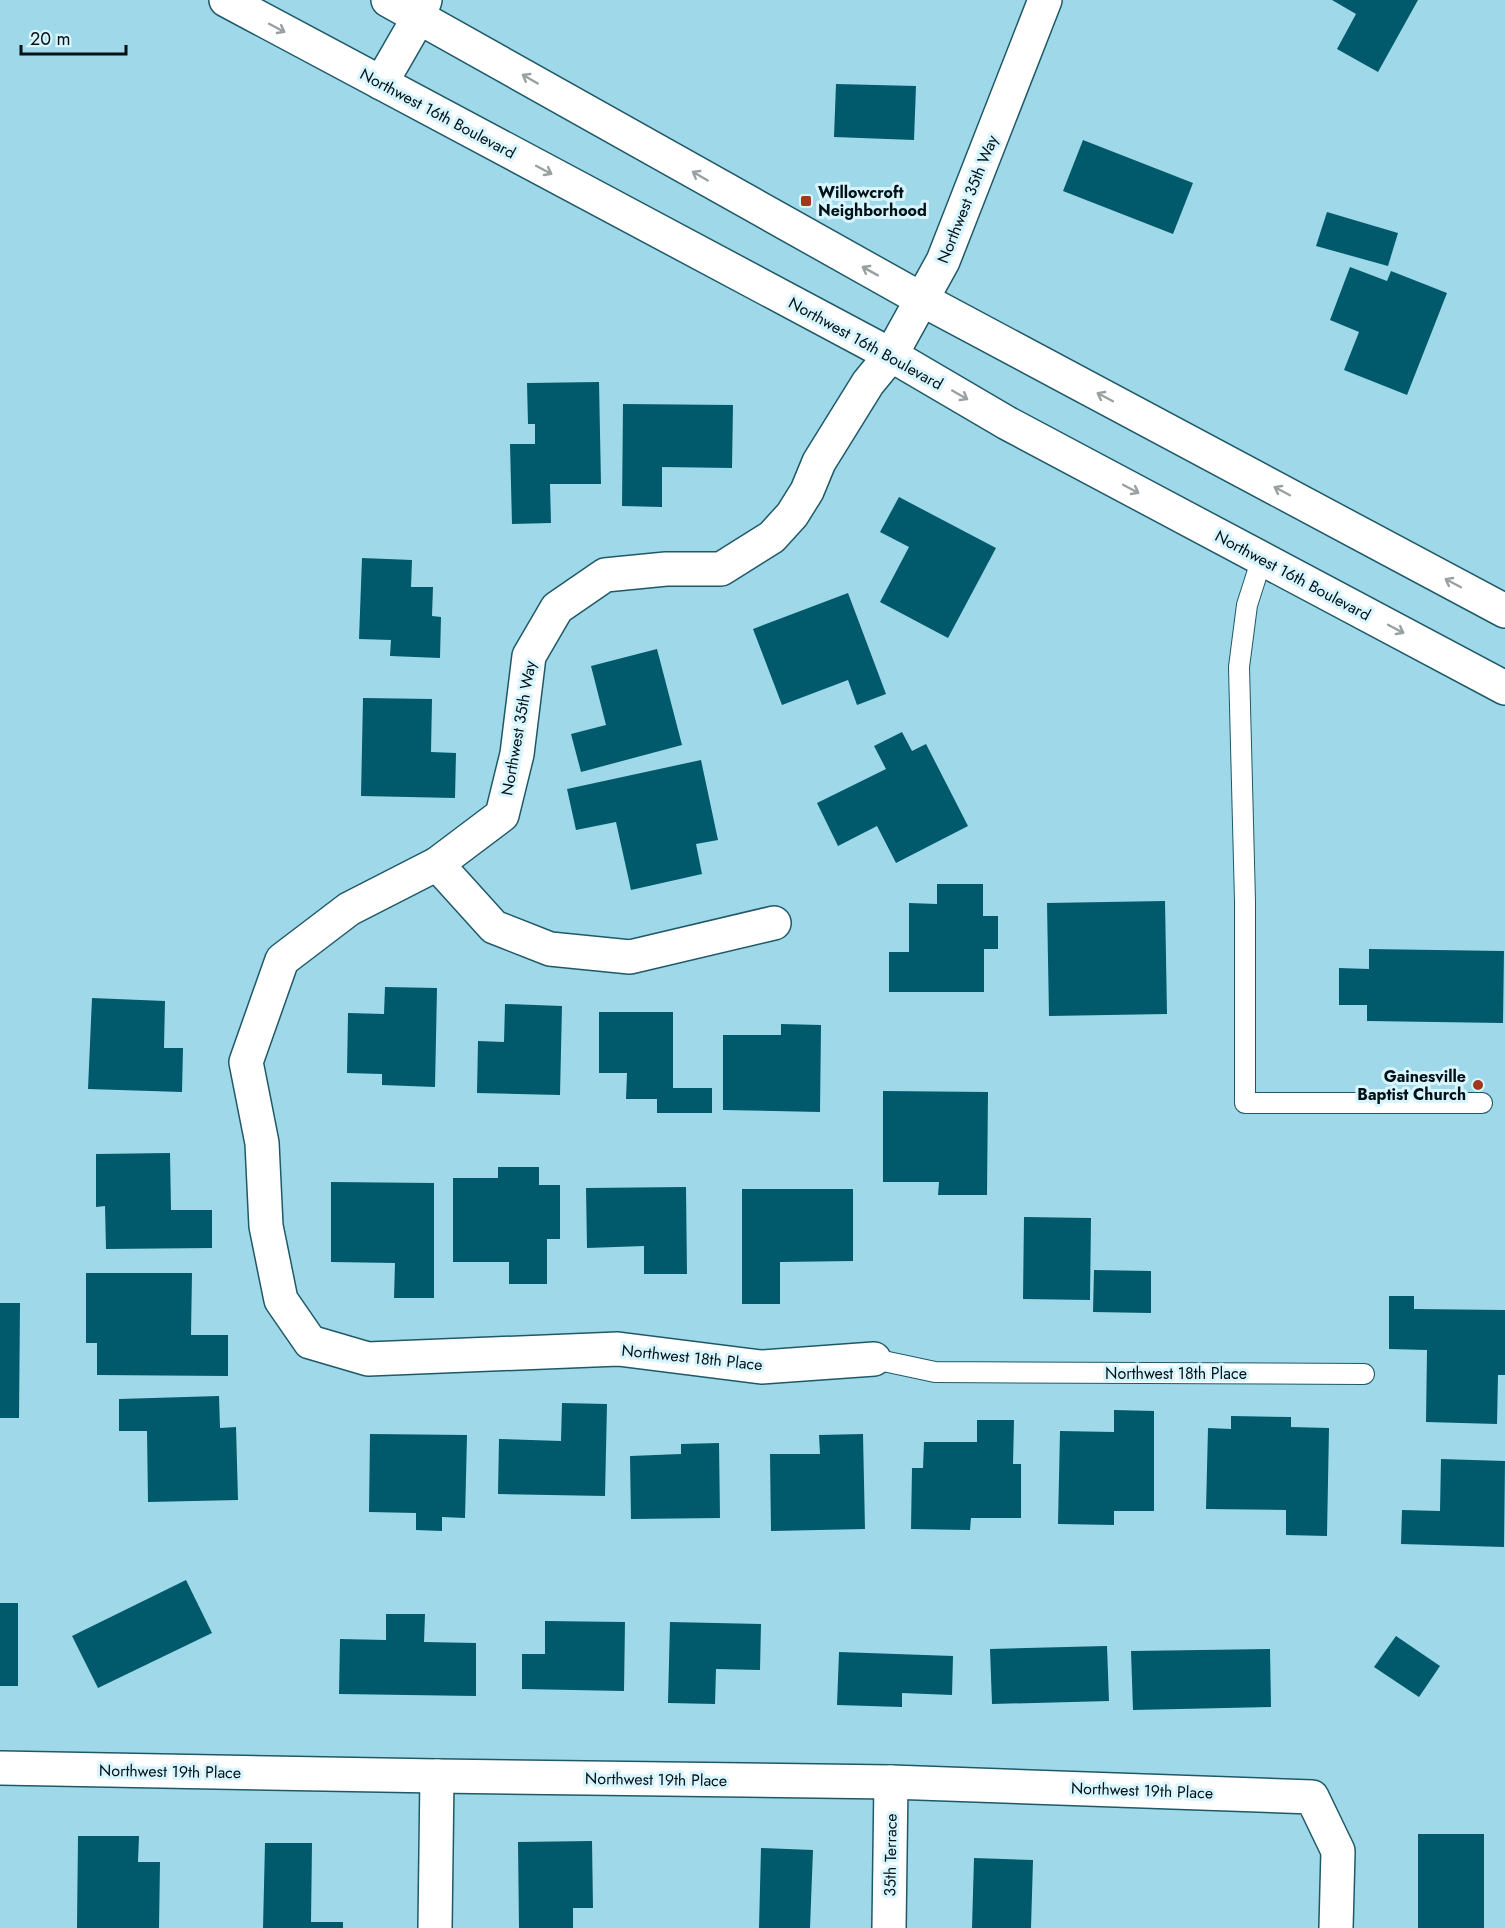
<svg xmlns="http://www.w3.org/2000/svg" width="1505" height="1928" font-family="Jost,sans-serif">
<rect width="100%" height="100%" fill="#9fd9e9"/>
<g fill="#015a6b">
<path d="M 1332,0 L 1418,0 L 1378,72 L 1337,49 L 1356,14 Z"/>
<path d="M 836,84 L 916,86 L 914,140 L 834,137 Z"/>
<path d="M 1083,140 L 1193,183 L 1173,234 L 1063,191 Z"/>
<path d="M 1327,212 L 1398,233 L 1388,266 L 1316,246 Z"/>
<path d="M 1350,267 L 1387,281 L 1391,271 L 1447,293 L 1407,395 L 1344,370 L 1359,332 L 1330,320 Z"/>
<path d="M 599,382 L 601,484 L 550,484 L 551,523 L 512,524 L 510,444 L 535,444 L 535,424 L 528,424 L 527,383 Z"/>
<path d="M 623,404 L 733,405 L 732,468 L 662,467 L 662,507 L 622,506 Z"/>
<path d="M 899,497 L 996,548 L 948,638 L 880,602 L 909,547 L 880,532 Z"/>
<path d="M 362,558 L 412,560 L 411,587 L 433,587 L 432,616 L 441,617 L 440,658 L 390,656 L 391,640 L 359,639 Z"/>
<path d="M 848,593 L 886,694 L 857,705 L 848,680 L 782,705 L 753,629 Z"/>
<path d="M 657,649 L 682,745 L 581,772 L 571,734 L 606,725 L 591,666 Z"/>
<path d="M 363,698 L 432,699 L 431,752 L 456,753 L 455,798 L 361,796 Z"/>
<path d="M 902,732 L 912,751 L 926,744 L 968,826 L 896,863 L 877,826 L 838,846 L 817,803 L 886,769 L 874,746 Z"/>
<path d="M 701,760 L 718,840 L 696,844 L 702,874 L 631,890 L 616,822 L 576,830 L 567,789 Z"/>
<path d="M 937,884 L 983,884 L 983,916 L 998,916 L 998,949 L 984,949 L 984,992 L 889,992 L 889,952 L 909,952 L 909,903 L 937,904 Z"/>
<path d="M 1165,901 L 1167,1014 L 1049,1016 L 1047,903 Z"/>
<path d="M 1369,949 L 1504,951 L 1503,1023 L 1367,1021 L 1367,1005 L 1339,1005 L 1339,968 L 1369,969 Z"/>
<path d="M 385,987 L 437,988 L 435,1087 L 382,1085 L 382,1074 L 347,1073 L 348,1013 L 384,1014 Z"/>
<path d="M 92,998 L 165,1001 L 164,1048 L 183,1048 L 182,1092 L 88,1089 Z"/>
<path d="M 505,1004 L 562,1006 L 560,1095 L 477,1093 L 478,1041 L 504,1042 Z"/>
<path d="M 599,1012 L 673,1012 L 673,1088 L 712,1088 L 712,1113 L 657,1113 L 657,1099 L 626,1099 L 627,1073 L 599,1073 Z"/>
<path d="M 781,1024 L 821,1025 L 820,1112 L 723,1110 L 723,1035 L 781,1035 Z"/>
<path d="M 883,1091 L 988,1092 L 987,1195 L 938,1195 L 939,1182 L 883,1182 Z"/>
<path d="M 170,1153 L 171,1210 L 212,1210 L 212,1248 L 106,1249 L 105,1206 L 96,1207 L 96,1154 Z"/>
<path d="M 498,1167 L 539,1167 L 539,1185 L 560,1185 L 560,1239 L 547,1239 L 547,1284 L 509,1284 L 509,1262 L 453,1262 L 453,1178 L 498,1178 Z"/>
<path d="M 331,1182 L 434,1183 L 434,1298 L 394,1298 L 395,1263 L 331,1262 Z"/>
<path d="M 686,1187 L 687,1274 L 644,1274 L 644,1246 L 587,1248 L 586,1188 Z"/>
<path d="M 742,1189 L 853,1189 L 853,1261 L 780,1262 L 780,1304 L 742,1304 Z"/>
<path d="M 1024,1217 L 1091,1218 L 1090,1300 L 1023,1299 Z"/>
<path d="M 1094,1270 L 1151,1271 L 1151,1313 L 1093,1312 Z"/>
<path d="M 86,1273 L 192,1273 L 191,1335 L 228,1335 L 228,1376 L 97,1375 L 97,1343 L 86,1343 Z"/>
<path d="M 1389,1296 L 1414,1296 L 1414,1309 L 1505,1310 L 1505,1375 L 1498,1375 L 1497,1424 L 1426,1422 L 1427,1350 L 1389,1349 Z"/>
<path d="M 0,1303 L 20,1303 L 19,1418 L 0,1418 Z"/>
<path d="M 219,1396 L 220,1428 L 236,1427 L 238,1500 L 148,1502 L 147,1431 L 119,1431 L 119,1399 Z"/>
<path d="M 562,1403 L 607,1404 L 605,1496 L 498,1494 L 499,1439 L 561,1441 Z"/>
<path d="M 1114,1410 L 1154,1411 L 1154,1511 L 1114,1511 L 1114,1525 L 1058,1524 L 1060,1431 L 1114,1432 Z"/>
<path d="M 1231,1416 L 1291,1417 L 1291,1427 L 1329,1428 L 1327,1536 L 1286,1535 L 1286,1510 L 1206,1509 L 1208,1428 L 1231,1429 Z"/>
<path d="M 977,1420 L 1014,1420 L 1013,1464 L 1021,1464 L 1021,1518 L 971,1518 L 970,1530 L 911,1529 L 912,1468 L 923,1468 L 924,1442 L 977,1442 Z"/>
<path d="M 370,1434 L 467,1435 L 465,1518 L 442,1517 L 442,1531 L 416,1530 L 416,1513 L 369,1512 Z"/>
<path d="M 863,1434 L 865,1529 L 771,1531 L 770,1454 L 820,1454 L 819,1435 Z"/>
<path d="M 719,1443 L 720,1518 L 631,1519 L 630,1456 L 681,1454 L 681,1444 Z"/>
<path d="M 1441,1459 L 1505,1461 L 1504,1547 L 1401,1544 L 1402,1510 L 1440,1511 Z"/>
<path d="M 186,1580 L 212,1633 L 98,1688 L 72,1636 Z"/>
<rect x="0" y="1603" width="18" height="83"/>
<path d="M 386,1614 L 425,1614 L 424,1642 L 476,1643 L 476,1696 L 339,1694 L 340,1639 L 386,1640 Z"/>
<path d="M 545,1621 L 625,1622 L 624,1691 L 522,1689 L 522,1654 L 545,1654 Z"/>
<path d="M 670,1622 L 761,1624 L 760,1670 L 716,1669 L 715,1704 L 668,1703 Z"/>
<path d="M 1396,1636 L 1440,1666 L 1419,1697 L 1374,1667 Z"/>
<path d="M 1107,1646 L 1109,1701 L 992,1704 L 990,1649 Z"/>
<path d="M 1270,1649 L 1271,1707 L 1133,1710 L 1131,1651 Z"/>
<path d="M 839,1652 L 953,1656 L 952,1695 L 902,1693 L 902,1707 L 837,1705 Z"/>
<rect x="1418" y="1834" width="66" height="94"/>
<path d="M 78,1836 L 139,1836 L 138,1862 L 160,1862 L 159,1928 L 77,1928 Z"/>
<path d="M 592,1841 L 593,1908 L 573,1908 L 573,1928 L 519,1928 L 518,1842 Z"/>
<path d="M 265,1843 L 312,1843 L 311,1922 L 343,1922 L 343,1928 L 263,1928 Z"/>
<path d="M 761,1848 L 813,1850 L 810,1928 L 759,1928 Z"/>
<path d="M 974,1858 L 1033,1860 L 1031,1928 L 972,1928 Z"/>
</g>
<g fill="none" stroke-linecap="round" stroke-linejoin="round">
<defs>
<g id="service">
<path d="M 1262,558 L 1247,605 L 1239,667 L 1245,901 L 1245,1103 L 1482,1103"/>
<path d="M 874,1359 L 935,1372 L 1364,1374"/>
</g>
<g id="minor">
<path d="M 381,83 L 419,17 L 425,0"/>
<path d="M 437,864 L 494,927 L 550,949 L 630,957 L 774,923"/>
<path d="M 874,1359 L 761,1367 L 618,1349 L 368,1359 L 310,1342 L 281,1300 L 266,1226 L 262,1143 L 246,1062 L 282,960 L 349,909 L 437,864 L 502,815 L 517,754 L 529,656 L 557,608 L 605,575 L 666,569 L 721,569 L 772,537 L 792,515 L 807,491 L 819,462 L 868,383 L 891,355 L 943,261 L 1045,0"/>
<path d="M 0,1768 L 437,1776 L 891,1782 L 1312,1797 L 1338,1851 L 1336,1928"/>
<path d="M 435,1928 L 437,1776"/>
<path d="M 889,1928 L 891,1782"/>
</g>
<g id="secondary">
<path d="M 226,0 L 891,355 L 1007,423 L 1505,688"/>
<path d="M 388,0 L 921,299 L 1505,611"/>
</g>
</defs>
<use href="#service" stroke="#1f5967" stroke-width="22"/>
<use href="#minor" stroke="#1f5967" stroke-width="36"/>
<use href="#secondary" stroke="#1f5967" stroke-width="36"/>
<use href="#service" stroke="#fff" stroke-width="20"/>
<use href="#minor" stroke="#fff" stroke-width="33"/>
<use href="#secondary" stroke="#fff" stroke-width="33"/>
</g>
<defs><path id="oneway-shaft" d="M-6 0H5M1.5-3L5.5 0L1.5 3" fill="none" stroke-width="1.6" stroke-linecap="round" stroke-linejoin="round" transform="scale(1.5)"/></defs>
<g stroke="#99a0a2">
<use href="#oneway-shaft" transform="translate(277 28) rotate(28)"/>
<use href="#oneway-shaft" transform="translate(530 79) rotate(-150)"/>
<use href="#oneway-shaft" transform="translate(544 170) rotate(28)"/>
<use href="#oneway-shaft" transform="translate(700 176) rotate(-150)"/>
<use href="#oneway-shaft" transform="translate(870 271) rotate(-151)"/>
<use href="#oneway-shaft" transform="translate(960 395) rotate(30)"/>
<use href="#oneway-shaft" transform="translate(1105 397) rotate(-152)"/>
<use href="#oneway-shaft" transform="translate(1131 489) rotate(28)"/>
<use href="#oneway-shaft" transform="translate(1282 491) rotate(-152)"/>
<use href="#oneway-shaft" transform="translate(1453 583) rotate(-152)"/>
<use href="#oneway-shaft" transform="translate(1396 629) rotate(28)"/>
</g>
<g fill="#a0381c" stroke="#d8f5fd" stroke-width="2">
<rect x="800" y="195" width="12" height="12" rx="3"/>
<circle cx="1478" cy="1085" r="6"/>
</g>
<g text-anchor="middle" stroke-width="6" stroke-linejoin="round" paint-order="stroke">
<g font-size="16" fill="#001117" stroke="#d8f5fd">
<text transform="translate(438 113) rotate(28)" y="6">Northwest 16th Boulevard</text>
<text transform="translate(967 199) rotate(-68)" y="6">Northwest 35th Way</text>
<text transform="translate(866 343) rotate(29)" y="6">Northwest 16th Boulevard</text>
<text transform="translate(1293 575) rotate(28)" y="6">Northwest 16th Boulevard</text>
<text transform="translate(518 728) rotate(-80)" y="6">Northwest 35th Way</text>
<text transform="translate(692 1357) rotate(6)" y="6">Northwest 18th Place</text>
<text x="1176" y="1379">Northwest 18th Place</text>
<text transform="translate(170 1771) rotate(1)" y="6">Northwest 19th Place</text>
<text transform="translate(656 1779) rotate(1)" y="6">Northwest 19th Place</text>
<text transform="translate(1142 1790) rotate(2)" y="6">Northwest 19th Place</text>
<text transform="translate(890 1855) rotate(-89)" y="6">35th Terrace</text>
</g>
<g font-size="16" font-weight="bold" fill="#001117" stroke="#d8f5fd" text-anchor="start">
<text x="818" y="198">Willowcroft<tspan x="818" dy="18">Neighborhood</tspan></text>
<text x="1466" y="1082" text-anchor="end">Gainesville<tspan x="1466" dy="18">Baptist Church</tspan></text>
</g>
</g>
<path d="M21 45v9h105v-9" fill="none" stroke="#001117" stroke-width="3"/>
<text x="30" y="45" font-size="18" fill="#001117" stroke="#d8f5fd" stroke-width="4.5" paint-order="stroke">20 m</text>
</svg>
